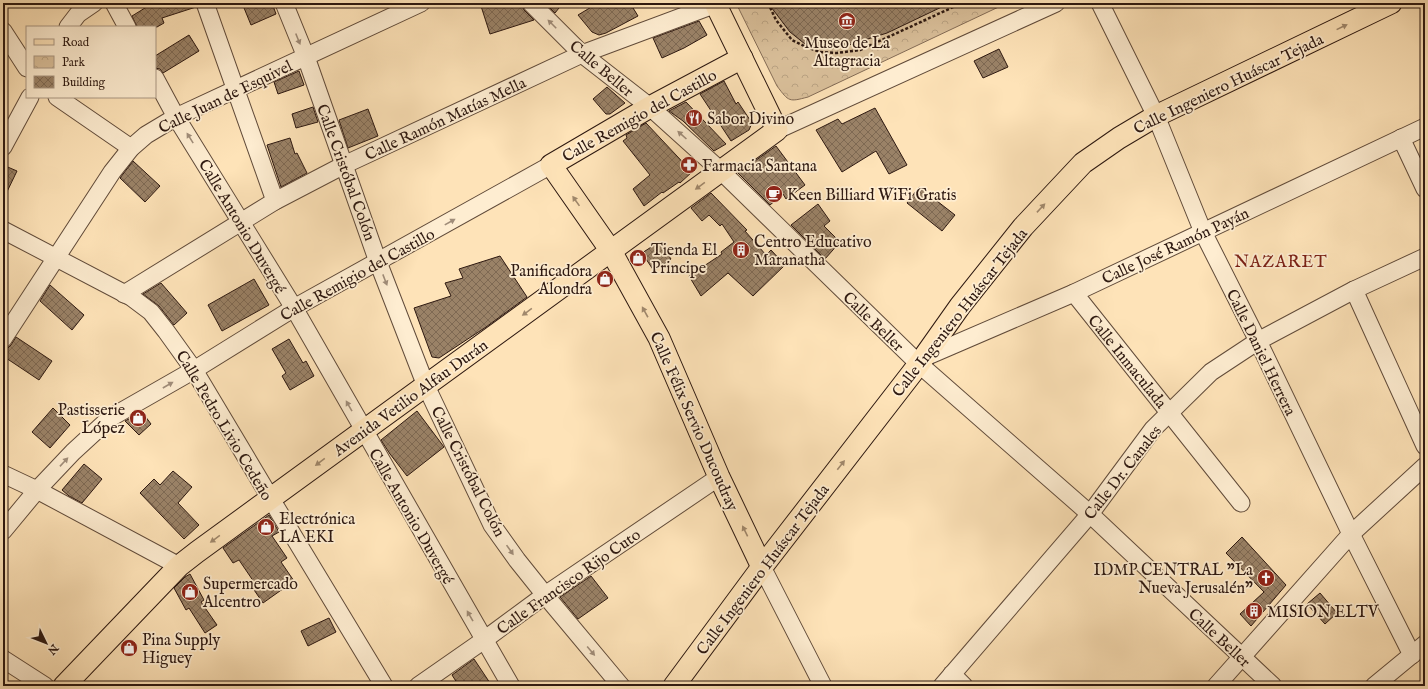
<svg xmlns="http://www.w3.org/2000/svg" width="1428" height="689" font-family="'IM FELL English',serif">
<defs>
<pattern id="park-crowns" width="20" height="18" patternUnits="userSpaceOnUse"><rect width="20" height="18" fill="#dac09b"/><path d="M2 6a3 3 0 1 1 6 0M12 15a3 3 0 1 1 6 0" fill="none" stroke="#bba484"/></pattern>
<pattern id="building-cross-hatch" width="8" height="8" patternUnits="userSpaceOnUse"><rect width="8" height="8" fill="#9a8267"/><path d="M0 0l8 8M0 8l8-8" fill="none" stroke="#7e6953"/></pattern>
</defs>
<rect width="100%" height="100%" fill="#fee3b8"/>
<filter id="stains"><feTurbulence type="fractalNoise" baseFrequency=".005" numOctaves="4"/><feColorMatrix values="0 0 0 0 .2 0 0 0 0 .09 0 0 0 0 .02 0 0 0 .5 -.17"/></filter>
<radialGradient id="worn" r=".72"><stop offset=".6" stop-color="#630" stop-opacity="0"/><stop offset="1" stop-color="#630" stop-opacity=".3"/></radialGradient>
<path fill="url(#park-crowns)" stroke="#846c56" d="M 736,3 L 1007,3 L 808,97 C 789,102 789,102 777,86 Z"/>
<g fill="url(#building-cross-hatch)" stroke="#2d1810">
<path d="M 153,3 L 195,3 L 196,7 L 162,18 L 164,23 L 157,27 L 137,27 L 132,16 Z"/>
<path d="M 242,3 L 272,3 L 276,14 L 251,25 Z"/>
<path d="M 480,3 L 521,3 L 524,10 L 534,20 L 490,34 Z"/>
<path d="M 545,3 L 563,3 L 555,13 Z"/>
<path d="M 598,3 L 630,3 L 638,16 L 606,33 L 599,35 L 592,32 L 578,15 Z"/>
<path d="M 768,3 L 950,3 L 887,33 L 842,47 L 822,49 L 805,44 L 790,32 Z"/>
<path d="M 699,21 L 707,35 L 684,48 L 662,58 L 653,38 Z"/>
<path d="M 189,35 L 199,51 L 163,73 L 160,69 L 155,68 L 155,56 Z"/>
<path d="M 999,49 L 1008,67 L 983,78 L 974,61 Z"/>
<path d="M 299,71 L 304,85 L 278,94 L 274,82 Z"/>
<path d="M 724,81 L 736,104 L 738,102 L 752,123 L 749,130 L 731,141 L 700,94 Z"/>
<path d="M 607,87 L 625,103 L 610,114 L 606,114 L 593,99 Z"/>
<path d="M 686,102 L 726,144 L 714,151 L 683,121 L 669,111 Z"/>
<path d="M 313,107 L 318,122 L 296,128 L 292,114 Z"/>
<path d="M 875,108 L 907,165 L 889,174 L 876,151 L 842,172 L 816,130 L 838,119 L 842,124 Z"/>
<path d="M 368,109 L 378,136 L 348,148 L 339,120 Z"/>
<path d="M 646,123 L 692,172 L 680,183 L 679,182 L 663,193 L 662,192 L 644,206 L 633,189 L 650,175 L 623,141 L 627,138 L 626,135 Z"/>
<path d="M 290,138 L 295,154 L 297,153 L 307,173 L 281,187 L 267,145 Z"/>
<path d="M 776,146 L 805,185 L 786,199 L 783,194 L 770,205 L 738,173 Z"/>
<path d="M 133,161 L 160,186 L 145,202 L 120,178 Z"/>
<path d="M 3,165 L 17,171 L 3,200 Z"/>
<path d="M 919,187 L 955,215 L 942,231 L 907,203 Z"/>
<path d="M 711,193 L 747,230 L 745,231 L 766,255 L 771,250 L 785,265 L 753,296 L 728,273 L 701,296 L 689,276 L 722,254 L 721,252 L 734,242 L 722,224 L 720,226 L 709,215 L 702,221 L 691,208 Z"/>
<path d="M 818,204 L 830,221 L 824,226 L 840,242 L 825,259 L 791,225 Z"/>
<path d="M 659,242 L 671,259 L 654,271 L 642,253 Z"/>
<path d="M 500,256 L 527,297 L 486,327 L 439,358 L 432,357 L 414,308 L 451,296 L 445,283 L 463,278 L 459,269 Z"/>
<path d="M 254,279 L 269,305 L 222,331 L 208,305 Z"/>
<path d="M 161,283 L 187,313 L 174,325 L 159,306 L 143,294 Z"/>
<path d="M 50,285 L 84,315 L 72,330 L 40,301 Z"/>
<path d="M 16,337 L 52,361 L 39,380 L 3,356 L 3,349 L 8,348 L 11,345 Z"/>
<path d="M 289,339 L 303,363 L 306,361 L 314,376 L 290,390 L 282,376 L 286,373 L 272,349 Z"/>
<path d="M 53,408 L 70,425 L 50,448 L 32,432 Z"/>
<path d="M 417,411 L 444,447 L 407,476 L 390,454 L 381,440 Z"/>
<path d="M 142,412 L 151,424 L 139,435 L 125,421 Z"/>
<path d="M 84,464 L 102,479 L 82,503 L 69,496 L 62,490 Z"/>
<path d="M 173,471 L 192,487 L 178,503 L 199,525 L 184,539 L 140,493 L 154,479 L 160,485 Z"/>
<path d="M 269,515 L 279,532 L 272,536 L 287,558 L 281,562 L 294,581 L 263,603 L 252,587 L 256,585 L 239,560 L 233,563 L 223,548 Z"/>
<path d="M 1242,537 L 1286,585 L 1251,626 L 1240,614 L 1264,592 L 1226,553 Z"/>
<path d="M 190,574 L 204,600 L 201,602 L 217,625 L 205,633 L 189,608 L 186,610 L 174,588 L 185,577 Z"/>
<path d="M 591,576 L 608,598 L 578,619 L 560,597 Z"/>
<path d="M 1320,593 L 1337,613 L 1325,624 L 1307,604 Z"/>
<path d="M 329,618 L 336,632 L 308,646 L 301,631 Z"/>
<path d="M 474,659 L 492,686 L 459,686 L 452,675 Z"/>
</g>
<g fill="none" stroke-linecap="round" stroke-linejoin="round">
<defs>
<g id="minor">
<path d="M 114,3 L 127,27"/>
<path d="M 205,3 L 275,201"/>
<path d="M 284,3 L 306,57 L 378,262 L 426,386 L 492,525 L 517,560 L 545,595 L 621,686"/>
<path d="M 531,3 L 582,54 L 650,107 L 721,171 L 919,364 L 1090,514 L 1273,686"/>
<path d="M 1100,3 L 1156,116 L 1203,232 L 1258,341 L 1351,534 L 1412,655"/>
<path d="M 68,27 L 78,14 L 94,3"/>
<path d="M 3,31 L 27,68"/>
<path d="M 155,78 L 176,117 L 294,308 L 511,686"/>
<path d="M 57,97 L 131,148"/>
<path d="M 777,130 L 1056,3"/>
<path d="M 1401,138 L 1425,189"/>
<path d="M 3,147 L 30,97"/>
<path d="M 3,230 L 131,297 L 151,312 L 166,331 L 194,370 L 271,499 L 384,686"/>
<path d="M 1354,290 L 1425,446"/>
<path d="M 1074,293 L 1241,503"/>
<path d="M 124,294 L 275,201 L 344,165 L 582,54 L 716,4"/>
<path d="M 3,339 L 112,172 L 131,148 L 146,135 L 176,117 L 421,3"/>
<path d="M 923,358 L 1074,293 L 1425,127"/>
<path d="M 3,474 L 37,490 L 179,566"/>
<path d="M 3,531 L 37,490 L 73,452 L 110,418 L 194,370 L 294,308 L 551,165"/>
<path d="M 762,567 L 823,686"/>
<path d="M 3,659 L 45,686"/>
<path d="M 952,674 L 964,686"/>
<path d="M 418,686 L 484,640 L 545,595 L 719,477"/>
<path d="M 942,686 L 1090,514 L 1153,429 L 1211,372 L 1258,341 L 1354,290 L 1425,257"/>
<path d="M 1216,686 L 1351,534 L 1425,466"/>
<path d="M 1374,686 L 1425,644"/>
</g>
<g id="major">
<path d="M 742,58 L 650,107 L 551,165 L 611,251 L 659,338 L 719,477 L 762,567"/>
<path d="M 64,686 L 179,566 L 197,552 L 777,130 L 715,3"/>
<path d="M 674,686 L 762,567 L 919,364 L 960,306 L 1023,227 L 1083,163 L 1119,138 L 1156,116 L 1391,3"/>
</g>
</defs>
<use href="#minor" stroke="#614b3a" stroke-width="19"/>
<use href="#major" stroke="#2d1810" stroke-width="23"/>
<path stroke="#2d1810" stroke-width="2.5" stroke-dasharray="3 2" stroke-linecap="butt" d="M 768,3 L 776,20 L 792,40 L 804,46 L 820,52 L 837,53 L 860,50 L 962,3"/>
<use href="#minor" stroke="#feedd1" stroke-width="17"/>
<use href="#major" stroke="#fee3b8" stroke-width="21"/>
</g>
<defs><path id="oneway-solid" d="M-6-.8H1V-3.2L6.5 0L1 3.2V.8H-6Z"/></defs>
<g fill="#a08d7a">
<use href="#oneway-solid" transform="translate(552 24) rotate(-135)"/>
<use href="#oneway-solid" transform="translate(298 39) rotate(68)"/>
<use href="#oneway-solid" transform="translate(682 135) rotate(-138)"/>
<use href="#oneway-solid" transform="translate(190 138) rotate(-122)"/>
<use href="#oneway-solid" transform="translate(450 222) rotate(-29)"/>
<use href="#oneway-solid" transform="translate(385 280) rotate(69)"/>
<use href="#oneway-solid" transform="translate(168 385) rotate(-30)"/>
<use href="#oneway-solid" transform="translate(349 406) rotate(-120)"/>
<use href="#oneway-solid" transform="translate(64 462) rotate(-47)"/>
<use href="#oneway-solid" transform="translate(510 550) rotate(55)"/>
<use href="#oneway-solid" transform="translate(470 616) rotate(-120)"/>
<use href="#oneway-solid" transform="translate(591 651) rotate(50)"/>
</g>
<g fill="#a0886c">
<use href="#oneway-solid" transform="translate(1342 27) rotate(-26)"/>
<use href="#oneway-solid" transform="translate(700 186) rotate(144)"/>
<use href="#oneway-solid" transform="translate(576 201) rotate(-125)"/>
<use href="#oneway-solid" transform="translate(1041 208) rotate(-47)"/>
<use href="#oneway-solid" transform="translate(527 312) rotate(144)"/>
<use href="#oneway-solid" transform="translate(645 312) rotate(-119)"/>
<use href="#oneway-solid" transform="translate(320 462) rotate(143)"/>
<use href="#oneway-solid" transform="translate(841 465) rotate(-52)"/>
<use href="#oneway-solid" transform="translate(745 531) rotate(-116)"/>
<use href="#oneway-solid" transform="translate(215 539) rotate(144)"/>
</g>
<defs>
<symbol id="museum-disc" viewBox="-11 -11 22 22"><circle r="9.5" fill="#8f2418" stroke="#feedd1"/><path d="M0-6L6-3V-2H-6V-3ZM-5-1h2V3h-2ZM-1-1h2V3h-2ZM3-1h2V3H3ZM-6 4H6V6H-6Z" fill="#fff"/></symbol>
<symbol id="restaurant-disc" viewBox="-11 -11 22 22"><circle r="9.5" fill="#8f2418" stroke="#feedd1"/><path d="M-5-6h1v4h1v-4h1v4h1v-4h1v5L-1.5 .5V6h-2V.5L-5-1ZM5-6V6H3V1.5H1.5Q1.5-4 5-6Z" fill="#fff"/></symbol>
<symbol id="pharmacy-disc" viewBox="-11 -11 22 22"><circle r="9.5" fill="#8f2418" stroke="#feedd1"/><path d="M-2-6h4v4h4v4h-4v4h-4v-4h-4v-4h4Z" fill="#fff"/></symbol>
<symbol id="cafe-disc" viewBox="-11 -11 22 22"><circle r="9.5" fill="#8f2418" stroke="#feedd1"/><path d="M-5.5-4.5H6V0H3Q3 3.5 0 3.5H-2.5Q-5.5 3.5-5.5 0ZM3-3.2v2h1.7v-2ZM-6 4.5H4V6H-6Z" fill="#fff"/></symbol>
<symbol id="building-disc" viewBox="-11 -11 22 22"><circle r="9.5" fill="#8f2418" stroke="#feedd1"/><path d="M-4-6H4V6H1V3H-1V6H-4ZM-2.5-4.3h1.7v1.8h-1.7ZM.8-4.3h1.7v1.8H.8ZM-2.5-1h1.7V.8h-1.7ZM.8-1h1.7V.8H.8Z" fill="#fff"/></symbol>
<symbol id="shop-disc" viewBox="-11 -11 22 22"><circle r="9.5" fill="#8f2418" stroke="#feedd1"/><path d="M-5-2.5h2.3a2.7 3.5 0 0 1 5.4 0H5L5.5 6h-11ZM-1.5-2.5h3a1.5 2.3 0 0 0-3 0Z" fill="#fff"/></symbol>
<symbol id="church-disc" viewBox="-11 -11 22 22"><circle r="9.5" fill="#8f2418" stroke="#feedd1"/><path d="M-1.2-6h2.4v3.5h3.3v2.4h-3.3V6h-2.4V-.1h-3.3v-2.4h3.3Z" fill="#fff"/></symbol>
</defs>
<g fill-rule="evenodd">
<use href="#museum-disc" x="837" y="11" width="20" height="20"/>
<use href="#restaurant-disc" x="684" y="108" width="20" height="20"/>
<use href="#pharmacy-disc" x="679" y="155" width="20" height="20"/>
<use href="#cafe-disc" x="764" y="184" width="20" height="20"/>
<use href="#building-disc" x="731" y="240" width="20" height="20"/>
<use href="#shop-disc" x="628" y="248" width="20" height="20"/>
<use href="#shop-disc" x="595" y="269" width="20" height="20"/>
<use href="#shop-disc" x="128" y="408" width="20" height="20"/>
<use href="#shop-disc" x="256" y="517" width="20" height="20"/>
<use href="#church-disc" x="1256" y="568" width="20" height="20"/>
<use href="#shop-disc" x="180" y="582" width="20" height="20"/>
<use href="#building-disc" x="1244" y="601" width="20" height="20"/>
<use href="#shop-disc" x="119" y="638" width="20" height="20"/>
</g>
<g text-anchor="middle" stroke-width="3.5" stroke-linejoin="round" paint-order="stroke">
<g font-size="16" fill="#2d1810" stroke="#feedd1" text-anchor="start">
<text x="847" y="48" text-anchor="middle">Museo de La<tspan x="847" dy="18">Altagracia</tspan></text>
<text x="707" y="124">Sabor Divino</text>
<text x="702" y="171">Farmacia Santana</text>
<text x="787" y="200">Keen Billiard WiFi Gratis</text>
<text x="754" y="247">Centro Educativo<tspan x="754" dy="18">Maranatha</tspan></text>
<text x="651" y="255">Tienda El<tspan x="651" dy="18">Principe</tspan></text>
<text x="592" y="276" text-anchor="end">Panificadora<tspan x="592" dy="18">Alondra</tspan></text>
<text x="125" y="415" text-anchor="end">Pastisserie<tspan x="125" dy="18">López</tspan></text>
<text x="279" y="524">Electrónica<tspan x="279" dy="18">LA EKI</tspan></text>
<text x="1253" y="575" text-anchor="end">IDMP CENTRAL "La<tspan x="1253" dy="18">Nueva Jerusalén"</tspan></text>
<text x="203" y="589">Supermercado<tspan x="203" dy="18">Alcentro</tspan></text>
<text x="1267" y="617">MISION ELTV</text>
<text x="142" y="645">Pina Supply<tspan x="142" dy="18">Higuey</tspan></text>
</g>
<g font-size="16" fill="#2d1810" stroke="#feedd1">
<text transform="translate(602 68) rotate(40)" y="6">Calle Beller</text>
<text transform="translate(1228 83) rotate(-26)" y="6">Calle Ingeniero Huáscar Tejada</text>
<text transform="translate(225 96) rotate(-26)" y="6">Calle Juan de Esquivel</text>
<text transform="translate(639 115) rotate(-29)" y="6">Calle Remigio del Castillo</text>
<text transform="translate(445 118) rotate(-25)" y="6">Calle Ramón Matías Mella</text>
<text transform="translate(347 172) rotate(70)" y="6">Calle Cristóbal Colón</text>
<text transform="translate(243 226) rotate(59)" y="6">Calle Antonio Duvergé</text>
<text transform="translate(1175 245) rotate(-25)" y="6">Calle José Ramón Payán</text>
<text transform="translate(357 274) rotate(-29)" y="6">Calle Remigio del Castillo</text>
<text transform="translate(959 312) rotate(-52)" y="6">Calle Ingeniero Huáscar Tejada</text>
<text transform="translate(874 321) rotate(44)" y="6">Calle Beller</text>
<text transform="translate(1262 352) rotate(64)" y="6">Calle Daniel Herrera</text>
<text transform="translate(1128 361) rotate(51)" y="6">Calle Inmaculada</text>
<text transform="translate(410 397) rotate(-36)" y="6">Avenida Vetilio Alfau Durán</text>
<text transform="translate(695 421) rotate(66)" y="6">Calle Félix Servio Ducoudray</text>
<text transform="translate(225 425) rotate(59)" y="6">Calle Pedro Livio Cedeño</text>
<text transform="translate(469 471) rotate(63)" y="6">Calle Cristóbal Colón</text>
<text transform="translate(1122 472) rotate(-52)" y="6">Calle Dr. Canales</text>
<text transform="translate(412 516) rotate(60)" y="6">Calle Antonio Duvergé</text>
<text transform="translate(762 569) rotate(-53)" y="6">Calle Ingeniero Huáscar Tejada</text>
<text transform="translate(568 581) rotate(-35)" y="6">Calle Francisco Rijo Cuto</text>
<text transform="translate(1220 637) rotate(43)" y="6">Calle Beller</text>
</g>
<g font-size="17" letter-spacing="1" fill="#7a1f14" stroke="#feedd1">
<text x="1281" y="267">NAZARET</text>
</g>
</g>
<rect width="1428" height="689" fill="none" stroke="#fee3b8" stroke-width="16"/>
<rect x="4" y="4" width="1420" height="681" fill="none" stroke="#2d1810" stroke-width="2"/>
<rect x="8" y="8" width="1412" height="673" fill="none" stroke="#2d1810"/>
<rect x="26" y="26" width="130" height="72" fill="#feedd1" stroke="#aa9884"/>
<rect x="34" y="39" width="20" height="6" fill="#fee3b8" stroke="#aa9884"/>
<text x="62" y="46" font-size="12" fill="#2d1810">Road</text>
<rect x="34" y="56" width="20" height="12" fill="url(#park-crowns)" stroke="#aa9884"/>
<text x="62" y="66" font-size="12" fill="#2d1810">Park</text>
<rect x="34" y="76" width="20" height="12" fill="url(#building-cross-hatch)" stroke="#aa9884"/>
<text x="62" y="86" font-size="12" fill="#2d1810">Building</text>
<g transform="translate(46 643) rotate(133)" stroke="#feedd1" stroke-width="3" paint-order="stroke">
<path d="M0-3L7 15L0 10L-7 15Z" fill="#2d1810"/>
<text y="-6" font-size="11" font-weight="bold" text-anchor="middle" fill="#2d1810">N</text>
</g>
<rect width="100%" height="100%" filter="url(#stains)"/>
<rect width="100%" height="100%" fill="url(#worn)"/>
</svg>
